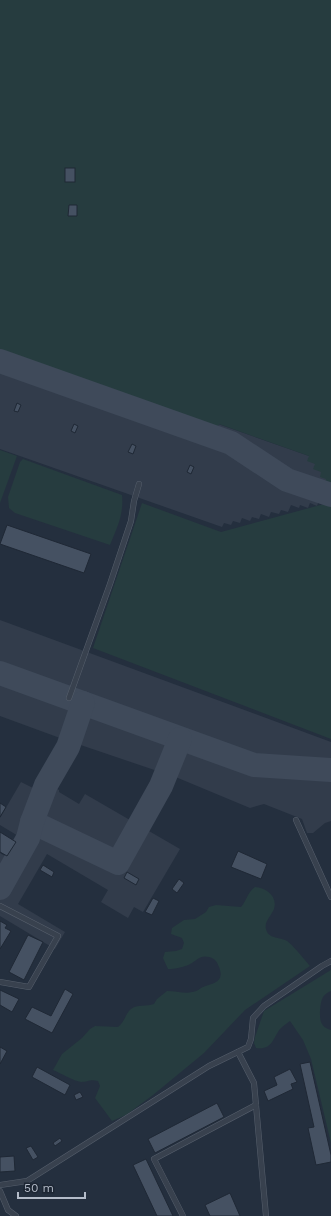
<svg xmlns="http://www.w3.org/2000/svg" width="331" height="1216" font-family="'Work Sans',sans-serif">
<rect width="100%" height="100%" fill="#242f3e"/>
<g fill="#323c4b">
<path d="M 0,355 L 216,431 L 218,424 L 309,456 L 327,479 L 317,506 L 310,503 L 308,508 L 300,505 L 299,508 L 291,505 L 288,512 L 281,510 L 279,514 L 271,512 L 269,517 L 261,514 L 259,519 L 252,517 L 250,521 L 242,518 L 240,523 L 233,521 L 231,525 L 224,523 L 222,527 L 0,449 Z"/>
<path d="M 0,620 L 331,742 L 331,821 L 325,823 L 313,833 L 307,833 L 302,819 L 264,804 L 250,808 L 178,778 L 60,738 L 0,716 Z"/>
<path d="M 39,778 L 59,790 L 59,792 L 79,804 L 85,794 L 180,849 L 143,912 L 134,907 L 128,918 L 101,902 L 108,890 L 47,854 L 18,904 L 65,932 L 55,949 L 0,916 L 0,853 L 8,858 L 20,837 L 0,825 L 0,818 L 21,782 L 33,788 Z"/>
</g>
<g fill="#263c3f">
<path d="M 0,0 L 331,0 L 331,486 L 325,484 L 326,479 L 320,477 L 321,472 L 313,469 L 315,464 L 307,461 L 309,456 L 219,424 L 216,431 L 0,355 Z"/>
<path d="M 0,450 L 17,456 L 0,503 Z"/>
<path d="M 23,459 L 122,495 C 124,514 117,528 110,545 L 15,513 L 9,508 L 8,497 L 20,462 Z"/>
<path d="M 142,503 L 221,532 L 324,504 L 331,507 L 331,739 L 93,648 Z"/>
<path d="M 255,887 C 266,888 278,896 274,909 C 271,916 264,922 266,929 C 268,939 280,937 287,941 C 292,944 305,960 310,966 L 245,1010 L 204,1053 L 153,1095 L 126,1115 L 112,1121 L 95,1098 L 100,1086 L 98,1081 C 90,1079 88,1082 81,1082 C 74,1081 60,1073 53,1070 L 62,1054 L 82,1038 L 90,1029 L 95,1026 L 118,1027 C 125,1022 125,1014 131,1009 C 137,1004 147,1007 154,1004 L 157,999 L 167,991 C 175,991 186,994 192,992 C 197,992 200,988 203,987 C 214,983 225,982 219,967 C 217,961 214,958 209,957 C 201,955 198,959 192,963 C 185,967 175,969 168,969 L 163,958 L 165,952 L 176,951 L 182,949 L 184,943 L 182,938 L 171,934 L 172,928 L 184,920 L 195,919 L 206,912 L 209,907 L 216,905 L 241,907 C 247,900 247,893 255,887 Z"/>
<path d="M 331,970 L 331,991 C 328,992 325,994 323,997 C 320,1002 319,1016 321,1022 C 323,1027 327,1029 331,1030 L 331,1143 L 311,1059 L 303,1040 L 290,1021 C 287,1023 283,1026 280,1029 C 272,1040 272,1050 256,1048 L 254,1043 L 255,1037 L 264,1011 Z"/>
</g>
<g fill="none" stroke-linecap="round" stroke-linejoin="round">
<g stroke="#3f4a5a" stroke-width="24">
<path d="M 0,361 L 231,443 L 287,480 L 331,495"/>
<path d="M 0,673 L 254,765 L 331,770"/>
<path d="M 32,822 L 118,863 L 161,786 L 180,739"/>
<path d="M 0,888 L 28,838 L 32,822 L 46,785 L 68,747 L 83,703"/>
</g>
</g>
<g fill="#455162" stroke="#1f2835">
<rect x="65" y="168" width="10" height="14"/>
<path d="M 69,205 L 77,205 L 77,216 L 68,216 Z"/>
<path d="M 17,403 L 21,405 L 18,412 L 14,411 Z"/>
<path d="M 74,424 L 78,426 L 75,433 L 71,431 Z"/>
<path d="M 132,444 L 136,446 L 133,454 L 128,452 Z"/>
<path d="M 190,465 L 194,467 L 191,474 L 187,472 Z"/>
<path d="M 7,525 L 91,554 L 84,573 L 0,544 Z"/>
<path d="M 0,803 L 6,807 L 0,817 Z"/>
<path d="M 0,832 L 16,842 L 7,856 L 0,852 Z"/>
<path d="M 238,851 L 267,864 L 261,879 L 231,867 Z"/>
<path d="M 43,865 L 54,872 L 52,877 L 40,870 Z"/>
<path d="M 127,872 L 139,879 L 136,885 L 124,878 Z"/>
<path d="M 179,879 L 184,883 L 177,893 L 172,889 Z"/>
<path d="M 153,898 L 159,901 L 152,915 L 145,912 Z"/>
<path d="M 0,921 L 7,925 L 5,928 L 11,931 L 0,949 Z"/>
<path d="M 28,935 L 43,942 L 24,980 L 9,972 Z"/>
<path d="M 65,989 L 73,994 L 52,1033 L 25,1019 L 32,1007 L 51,1016 Z"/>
<path d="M 0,990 L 19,999 L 12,1012 L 0,1005 Z"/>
<path d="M 0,1047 L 7,1051 L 0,1064 Z"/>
<path d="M 310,1062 L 331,1155 L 331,1162 L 316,1165 L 308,1128 L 314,1127 L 300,1064 Z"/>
<path d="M 37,1067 L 70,1085 L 65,1095 L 32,1077 Z"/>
<path d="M 290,1069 L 297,1082 L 291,1084 L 293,1089 L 268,1101 L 264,1091 L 277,1085 L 274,1077 Z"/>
<path d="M 80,1092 L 83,1097 L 76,1100 L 74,1095 Z"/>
<path d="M 217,1103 L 224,1117 L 155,1153 L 148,1139 Z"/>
<path d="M 60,1138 L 62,1141 L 55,1146 L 53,1143 Z"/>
<path d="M 31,1146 L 38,1157 L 33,1160 L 26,1148 Z"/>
<path d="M 14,1156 L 15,1171 L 0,1172 L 0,1157 Z"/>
<path d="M 146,1159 L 173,1216 L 157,1216 L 133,1165 Z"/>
<path d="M 230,1193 L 240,1216 L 210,1216 L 205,1205 Z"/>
</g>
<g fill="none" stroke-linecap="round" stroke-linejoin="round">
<defs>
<g id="service">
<path d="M 69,698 L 110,584 L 131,521 L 134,501 L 139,484"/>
<path d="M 296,820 L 331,897"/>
<path d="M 0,906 L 58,936 L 29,987 L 0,982"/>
<path d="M 238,1052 L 254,1083 L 266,1216"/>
<path d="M 0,1185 L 27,1181 L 209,1066 L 248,1047 L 251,1039 L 253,1018 L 264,1006 L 322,966 L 331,961"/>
<path d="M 0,1191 L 8,1210 L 16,1216"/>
<path d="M 183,1216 L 154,1159 L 256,1105"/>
</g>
</defs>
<use href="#service" stroke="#565f6c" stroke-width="6"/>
<use href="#service" stroke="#38414e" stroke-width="5"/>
</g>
<path d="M18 1192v6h67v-6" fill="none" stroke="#b4bcc9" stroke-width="2"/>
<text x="24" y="1192" font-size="12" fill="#b4bcc9" stroke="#1d2633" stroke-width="3" paint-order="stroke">50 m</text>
</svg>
